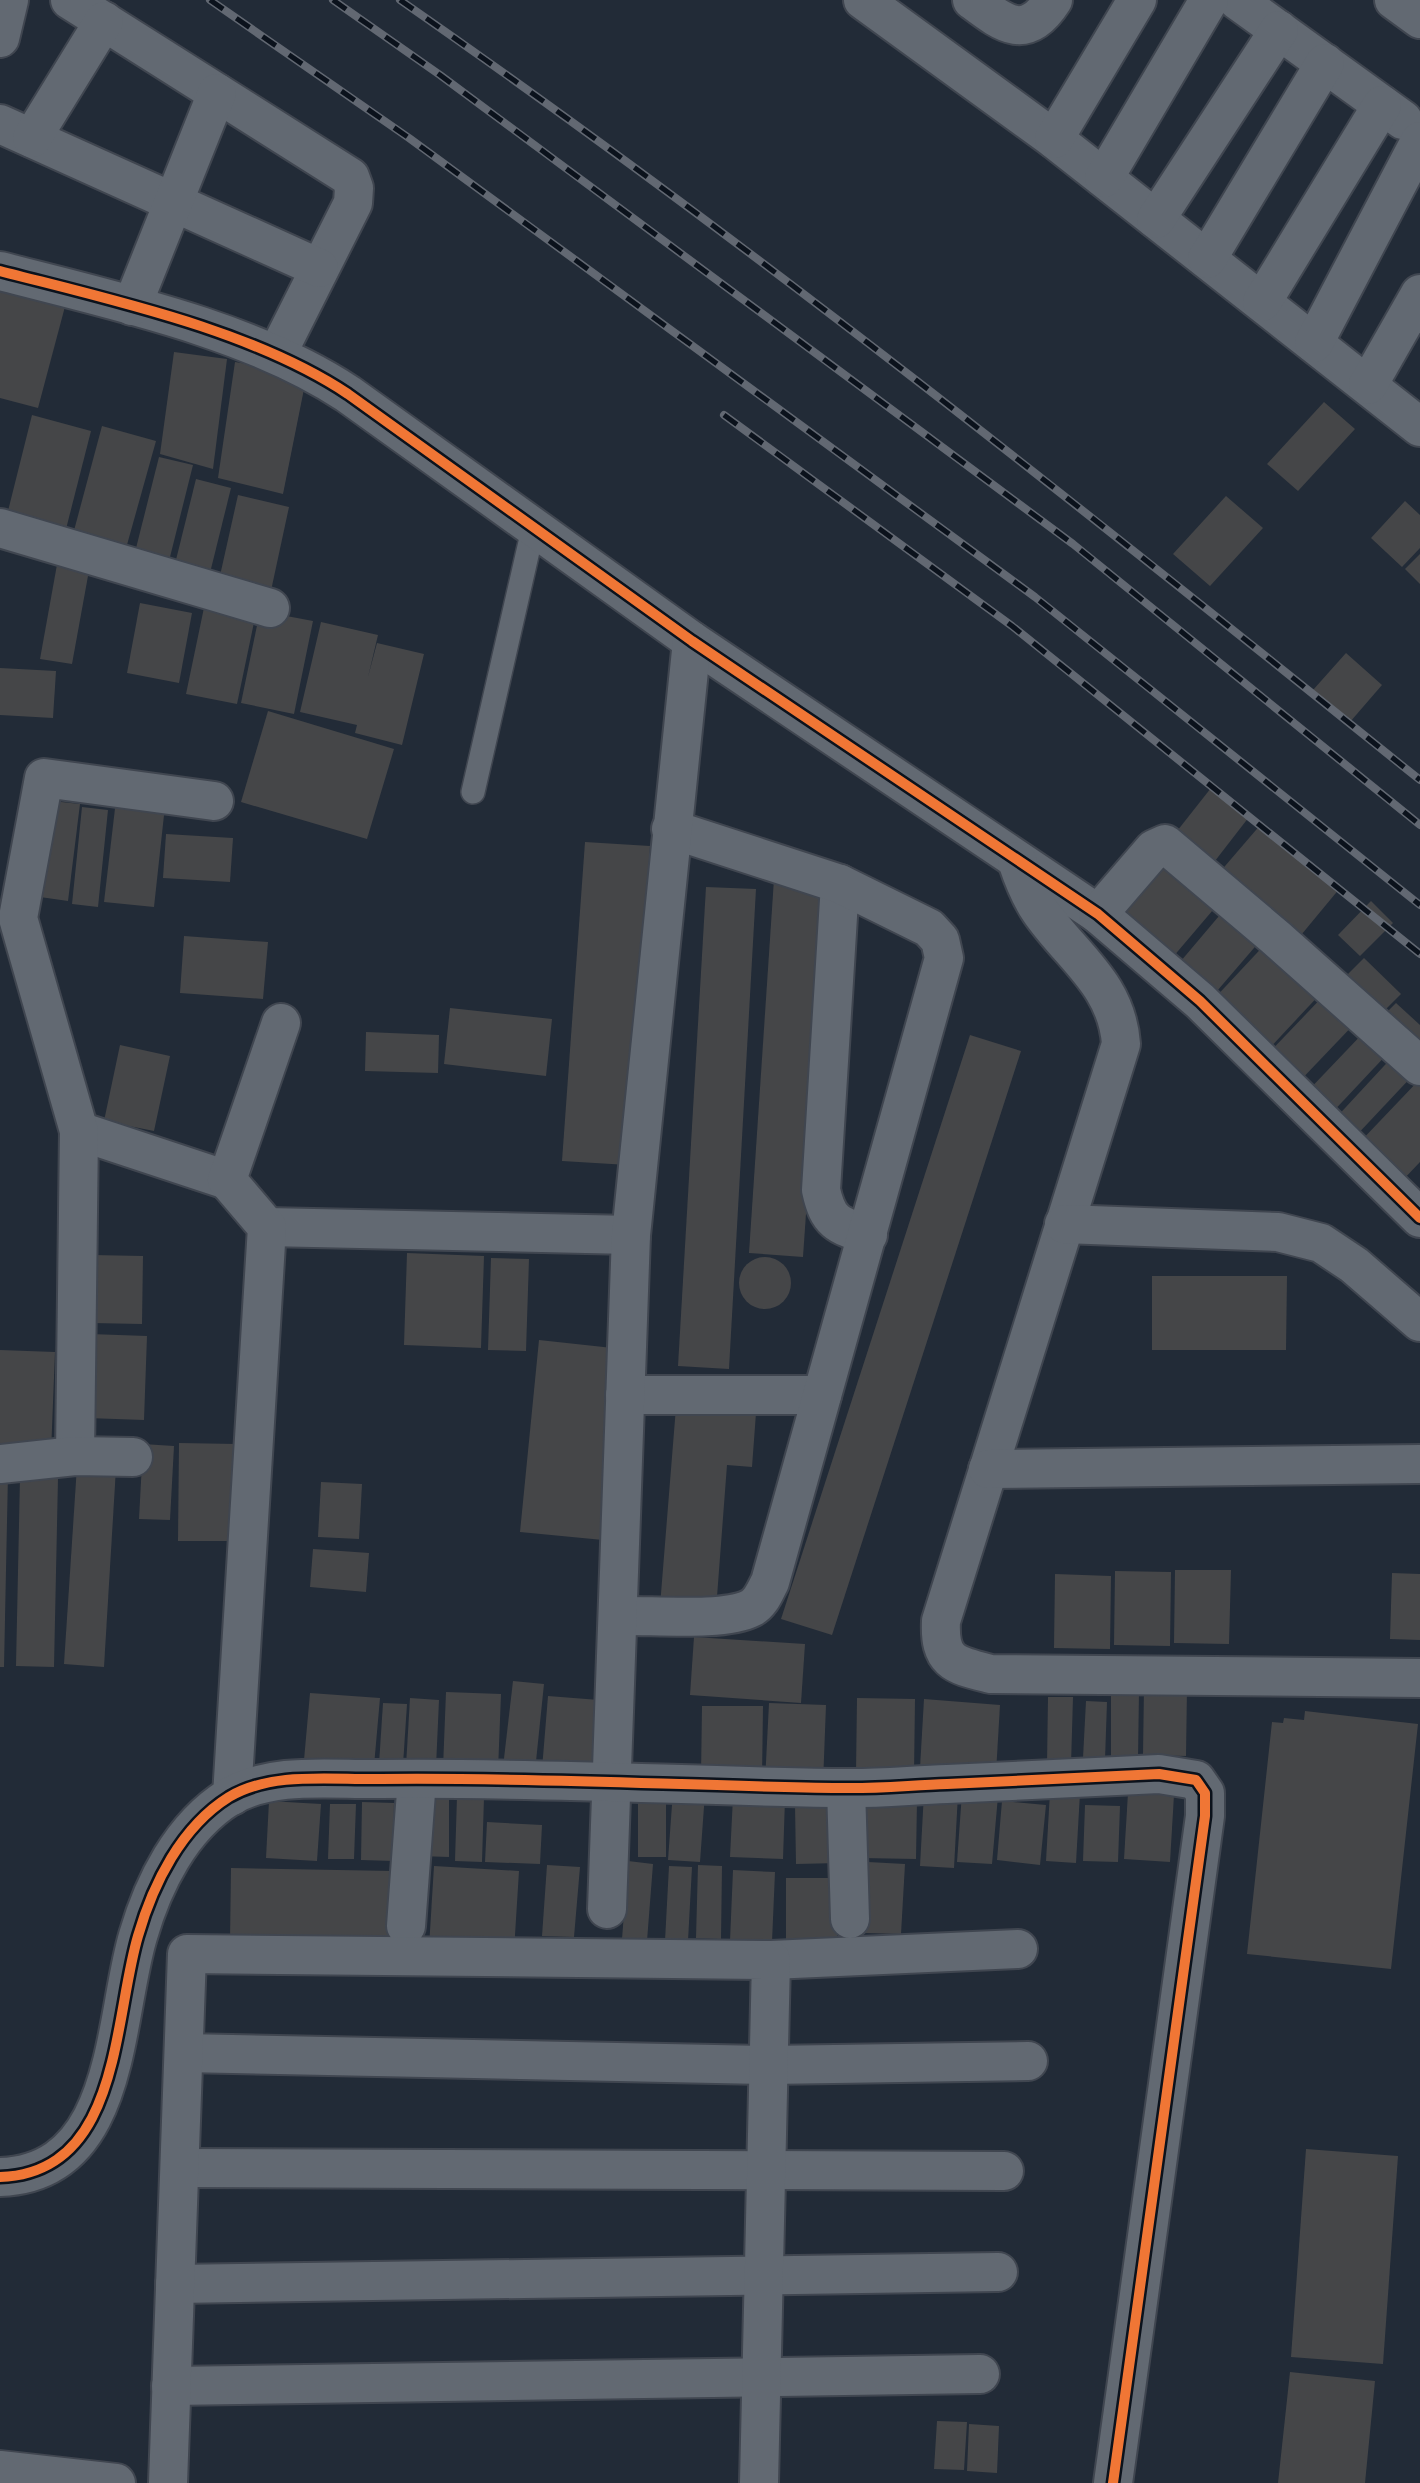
<svg xmlns="http://www.w3.org/2000/svg" width="1420" height="2483" font-family="Ubuntu,sans-serif">
<rect width="100%" height="100%" fill="#222b37"/>
<g fill="#454648">
<path d="M 0,281 L 67,299 L 38,408 L 0,398 Z"/>
<path d="M 174,352 L 227,359 L 213,469 L 160,454 Z"/>
<path d="M 235,362 L 307,374 L 283,494 L 218,478 Z"/>
<path d="M 1324,402 L 1355,429 L 1298,491 L 1267,464 Z"/>
<path d="M 32,415 L 91,431 L 65,533 L 6,519 Z"/>
<path d="M 102,426 L 156,441 L 125,552 L 72,538 Z"/>
<path d="M 159,457 L 193,465 L 167,569 L 133,560 Z"/>
<path d="M 196,479 L 231,488 L 208,581 L 173,572 Z"/>
<path d="M 238,495 L 289,507 L 269,600 L 217,589 Z"/>
<path d="M 1226,496 L 1263,528 L 1210,586 L 1173,554 Z"/>
<path d="M 1405,501 L 1420,515 L 1420,548 L 1402,567 L 1371,538 Z"/>
<path d="M 1420,554 L 1420,584 L 1405,569 Z"/>
<path d="M 58,559 L 90,565 L 72,664 L 40,659 Z"/>
<path d="M 206,598 L 257,608 L 237,704 L 186,694 Z"/>
<path d="M 140,603 L 192,613 L 179,683 L 127,673 Z"/>
<path d="M 260,611 L 313,621 L 294,714 L 241,703 Z"/>
<path d="M 321,622 L 378,635 L 368,677 L 377,643 L 424,654 L 402,745 L 355,733 L 357,725 L 300,712 Z"/>
<path d="M 1346,653 L 1382,685 L 1350,722 L 1313,690 Z"/>
<path d="M 0,668 L 56,671 L 53,718 L 0,715 Z"/>
<path d="M 268,711 L 394,749 L 367,839 L 241,802 Z"/>
<path d="M 1211,788 L 1249,817 L 1208,870 L 1170,840 Z"/>
<path d="M 116,800 L 165,806 L 154,907 L 104,902 Z"/>
<path d="M 52,801 L 80,804 L 68,901 L 40,897 Z"/>
<path d="M 82,807 L 108,810 L 98,907 L 72,904 Z"/>
<path d="M 1262,823 L 1340,888 L 1292,946 L 1213,880 Z"/>
<path d="M 166,834 L 233,838 L 230,882 L 163,878 Z"/>
<path d="M 585,842 L 650,846 L 628,1165 L 562,1161 Z"/>
<path d="M 1167,849 L 1224,897 L 1167,964 L 1111,916 Z"/>
<path d="M 774,879 L 829,883 L 803,1257 L 749,1253 Z"/>
<path d="M 706,887 L 756,889 L 729,1369 L 678,1366 Z"/>
<path d="M 1371,901 L 1393,923 L 1360,956 L 1338,935 Z"/>
<path d="M 1230,903 L 1266,934 L 1211,998 L 1175,968 Z"/>
<path d="M 184,936 L 268,942 L 263,999 L 180,993 Z"/>
<path d="M 1270,939 L 1324,990 L 1265,1053 L 1211,1002 Z"/>
<path d="M 1364,958 L 1401,994 L 1376,1019 L 1339,983 Z"/>
<path d="M 1328,991 L 1359,1019 L 1296,1085 L 1266,1056 Z"/>
<path d="M 1396,1003 L 1420,1025 L 1420,1047 L 1375,1024 Z"/>
<path d="M 450,1008 L 552,1019 L 546,1076 L 444,1064 Z"/>
<path d="M 1367,1029 L 1390,1051 L 1328,1117 L 1304,1095 Z"/>
<path d="M 366,1032 L 439,1035 L 438,1073 L 365,1071 Z"/>
<path d="M 970,1035 L 1021,1051 L 832,1635 L 781,1619 Z"/>
<path d="M 120,1045 L 170,1056 L 154,1131 L 104,1121 Z"/>
<path d="M 1396,1053 L 1416,1072 L 1353,1139 L 1333,1121 Z"/>
<path d="M 1420,1079 L 1420,1162 L 1401,1182 L 1359,1143 Z"/>
<path d="M 407,1253 L 484,1256 L 481,1348 L 404,1345 Z"/>
<path d="M 92,1255 L 143,1256 L 142,1324 L 91,1323 Z"/>
<circle cx="765" cy="1283" r="26"/>
<path d="M 491,1258 L 529,1259 L 526,1351 L 488,1350 Z"/>
<path d="M 1152,1276 L 1287,1276 L 1286,1350 L 1152,1350 Z"/>
<path d="M 90,1334 L 147,1336 L 144,1420 L 87,1418 Z"/>
<path d="M 539,1340 L 622,1349 L 603,1540 L 520,1532 Z"/>
<path d="M 0,1350 L 55,1352 L 51,1453 L 0,1449 Z"/>
<path d="M 676,1407 L 756,1413 L 752,1467 L 727,1465 L 716,1610 L 660,1606 Z"/>
<path d="M 179,1443 L 237,1444 L 236,1541 L 178,1541 Z"/>
<path d="M 143,1444 L 174,1446 L 170,1520 L 139,1519 Z"/>
<path d="M 77,1466 L 116,1468 L 104,1667 L 64,1664 Z"/>
<path d="M 0,1474 L 8,1474 L 4,1667 L 0,1667 Z"/>
<path d="M 20,1477 L 58,1478 L 54,1667 L 16,1666 Z"/>
<path d="M 321,1482 L 362,1484 L 359,1539 L 318,1537 Z"/>
<path d="M 313,1549 L 369,1553 L 366,1592 L 310,1587 Z"/>
<path d="M 1175,1570 L 1231,1570 L 1229,1644 L 1174,1643 Z"/>
<path d="M 1115,1571 L 1171,1572 L 1170,1646 L 1114,1645 Z"/>
<path d="M 1392,1573 L 1420,1574 L 1420,1640 L 1390,1639 Z"/>
<path d="M 1055,1574 L 1111,1576 L 1110,1649 L 1054,1648 Z"/>
<path d="M 694,1637 L 805,1644 L 801,1703 L 690,1695 Z"/>
<path d="M 513,1681 L 544,1684 L 535,1771 L 503,1767 Z"/>
<path d="M 1144,1687 L 1187,1687 L 1186,1756 L 1143,1755 Z"/>
<path d="M 1111,1690 L 1139,1691 L 1138,1759 L 1111,1759 Z"/>
<path d="M 446,1692 L 501,1694 L 498,1771 L 443,1768 Z"/>
<path d="M 310,1693 L 380,1698 L 374,1766 L 304,1760 Z"/>
<path d="M 548,1696 L 599,1700 L 592,1773 L 542,1769 Z"/>
<path d="M 1048,1697 L 1073,1697 L 1071,1765 L 1047,1765 Z"/>
<path d="M 410,1698 L 439,1700 L 436,1767 L 406,1766 Z"/>
<path d="M 857,1698 L 915,1699 L 914,1774 L 856,1773 Z"/>
<path d="M 924,1699 L 1000,1705 L 996,1773 L 920,1768 Z"/>
<path d="M 1086,1701 L 1107,1702 L 1105,1760 L 1083,1758 Z"/>
<path d="M 383,1703 L 407,1704 L 403,1765 L 379,1764 Z"/>
<path d="M 769,1703 L 826,1705 L 823,1784 L 765,1782 Z"/>
<path d="M 702,1706 L 763,1706 L 762,1778 L 701,1776 Z"/>
<path d="M 1305,1711 L 1418,1724 L 1391,1969 L 1247,1954 L 1272,1722 L 1283,1723 L 1284,1718 L 1304,1720 Z"/>
<path d="M 673,1791 L 705,1793 L 700,1862 L 668,1860 Z"/>
<path d="M 1050,1792 L 1080,1793 L 1076,1863 L 1046,1861 Z"/>
<path d="M 924,1793 L 958,1794 L 954,1868 L 920,1866 Z"/>
<path d="M 962,1793 L 998,1796 L 992,1864 L 957,1862 Z"/>
<path d="M 1128,1793 L 1174,1795 L 1170,1862 L 1124,1859 Z"/>
<path d="M 638,1795 L 666,1796 L 666,1857 L 638,1857 Z"/>
<path d="M 457,1796 L 484,1797 L 482,1862 L 455,1861 Z"/>
<path d="M 420,1797 L 449,1797 L 449,1857 L 419,1856 Z"/>
<path d="M 733,1797 L 785,1799 L 783,1859 L 730,1857 Z"/>
<path d="M 862,1799 L 917,1800 L 916,1859 L 861,1858 Z"/>
<path d="M 269,1801 L 321,1804 L 317,1861 L 266,1858 Z"/>
<path d="M 1002,1801 L 1046,1805 L 1040,1865 L 997,1860 Z"/>
<path d="M 362,1802 L 394,1803 L 393,1861 L 361,1860 Z"/>
<path d="M 330,1804 L 356,1804 L 354,1859 L 328,1859 Z"/>
<path d="M 839,1804 L 840,1863 L 796,1864 L 795,1805 Z"/>
<path d="M 1085,1805 L 1120,1806 L 1118,1862 L 1083,1861 Z"/>
<path d="M 487,1822 L 542,1825 L 540,1864 L 485,1862 Z"/>
<path d="M 628,1861 L 653,1864 L 647,1941 L 622,1939 Z"/>
<path d="M 868,1862 L 905,1864 L 901,1934 L 864,1933 Z"/>
<path d="M 547,1865 L 580,1867 L 574,1937 L 542,1936 Z"/>
<path d="M 698,1865 L 722,1866 L 721,1939 L 696,1938 Z"/>
<path d="M 434,1866 L 519,1871 L 514,1951 L 429,1947 Z"/>
<path d="M 669,1866 L 692,1867 L 688,1941 L 665,1941 Z"/>
<path d="M 231,1868 L 394,1871 L 393,1945 L 230,1941 Z"/>
<path d="M 733,1870 L 775,1872 L 772,1942 L 730,1941 Z"/>
<rect x="786" y="1878" width="51" height="67"/>
<path d="M 1306,2149 L 1398,2156 L 1383,2364 L 1291,2357 Z"/>
<path d="M 1290,2372 L 1375,2381 L 1365,2483 L 1278,2483 Z"/>
<path d="M 937,2421 L 967,2422 L 964,2470 L 934,2469 Z"/>
<path d="M 969,2424 L 999,2426 L 997,2473 L 967,2471 Z"/>
</g>
<g fill="none" stroke-linecap="round" stroke-linejoin="round">
<defs>
<path id="service" d="M 473,792 L 533,529"/>
<g id="minor">
<path d="M 70,0 L 350,177 L 354,188 L 353,203 L 277,354"/>
<path d="M 863,0 L 1054,139 L 1420,427"/>
<path d="M 972,0 C 1004,24 1026,42 1053,0"/>
<path d="M 1237,0 L 1403,120"/>
<path d="M 1394,0 L 1420,19"/>
<path d="M 0,38 L 9,0"/>
<path d="M 0,124 L 319,268"/>
<path d="M 32,138 L 104,21"/>
<path d="M 1054,139 L 1137,0"/>
<path d="M 1104,178 L 1209,0"/>
<path d="M 1156,219 L 1279,30"/>
<path d="M 1207,259 L 1325,63"/>
<path d="M 0,271 C 112,300 252,330 348,394 L 692,641 L 1098,914 L 1200,1001 L 1420,1218"/>
<path d="M 1262,302 L 1382,105"/>
<path d="M 132,306 L 217,93"/>
<path d="M 1314,343 L 1420,141"/>
<path d="M 1368,385 L 1420,294"/>
<path d="M 0,528 L 270,608"/>
<path d="M 1017,861 C 1023,879 1029,895 1040,911 C 1071,956 1117,984 1121,1044 L 941,1621 C 939,1663 955,1665 991,1674 L 1420,1678"/>
<path d="M 840,884 L 821,1190 C 828,1222 837,1225 868,1235"/>
<path d="M 1098,914 L 1154,849 L 1165,844 L 1275,937 L 1420,1066"/>
<path d="M 79,1131 L 227,1180"/>
<path d="M 1064,1224 L 1278,1232 L 1321,1243 L 1354,1265 L 1420,1322"/>
<path d="M 267,1227 L 631,1235"/>
<path d="M 625,1395 L 822,1395"/>
<path d="M 75,1456 L 79,1131 L 18,918 L 44,778 L 214,801"/>
<path d="M 0,1464 L 75,1456 L 133,1457"/>
<path d="M 988,1469 L 1420,1464"/>
<path d="M 619,1616 C 652,1615 724,1622 751,1608 C 761,1603 765,1591 770,1582 L 944,958 L 940,940 L 929,928 L 840,884 L 671,829"/>
<path d="M 846,1788 L 850,1919"/>
<path d="M 232,1796 L 267,1227 L 227,1180 L 281,1023"/>
<path d="M 607,1909 L 631,1235 L 692,641"/>
<path d="M 406,1926 L 417,1779"/>
<path d="M 771,1960 L 1018,1949"/>
<path d="M 184,2053 L 768,2065 L 1028,2061"/>
<path d="M 180,2168 L 1004,2171"/>
<path d="M 0,2177 C 121,2173 113,2020 138,1936 C 153,1884 181,1827 229,1797 C 273,1771 332,1780 381,1779 C 535,1777 688,1786 841,1788 C 877,1789 912,1785 947,1784 C 1018,1780 1089,1777 1159,1774 L 1196,1780 L 1205,1793 L 1205,1816 L 1113,2483"/>
<path d="M 175,2284 L 998,2272"/>
<path d="M 171,2386 L 980,2374"/>
<path d="M 0,2470 L 116,2483"/>
<path d="M 168,2483 L 187,1954 L 771,1960 L 759,2483"/>
</g>
</defs>
<use href="#service" stroke="#404650" stroke-width="26"/>
<use href="#minor" stroke="#404650" stroke-width="42"/>
<use href="#service" stroke="#626972" stroke-width="23"/>
<use href="#minor" stroke="#626972" stroke-width="38"/>
<defs>
<g id="rail">
<path d="M 210,0 L 409,138 L 1035,597 L 1420,905"/>
<path d="M 333,0 L 440,75 L 1073,544 L 1420,825"/>
<path d="M 400,0 C 752,244 1087,512 1420,780"/>
<path d="M 724,415 L 1012,626 L 1420,954"/>
</g>
</defs>
<use href="#rail" stroke="#626872" stroke-width="8"/>
<use href="#rail" stroke="#0b121c" stroke-width="5" stroke-dasharray="16" stroke-linecap="butt"/>
<defs>
<g id="cycleway">
<path d="M 0,271 C 112,300 252,330 348,394 L 692,641 L 1098,914 L 1200,1001 L 1420,1218"/>
<path d="M 0,2177 C 121,2173 113,2020 138,1936 C 153,1884 181,1827 229,1797 C 273,1771 332,1780 381,1779 C 535,1777 688,1786 841,1788 C 877,1789 912,1785 947,1784 C 1018,1780 1089,1777 1159,1774 L 1196,1780 L 1205,1793 L 1205,1816 L 1113,2483"/>
</g>
</defs>
<use href="#cycleway" stroke="#0b121c" stroke-width="15"/>
<use href="#cycleway" stroke="#f07635" stroke-width="10"/>
</g>
</svg>
